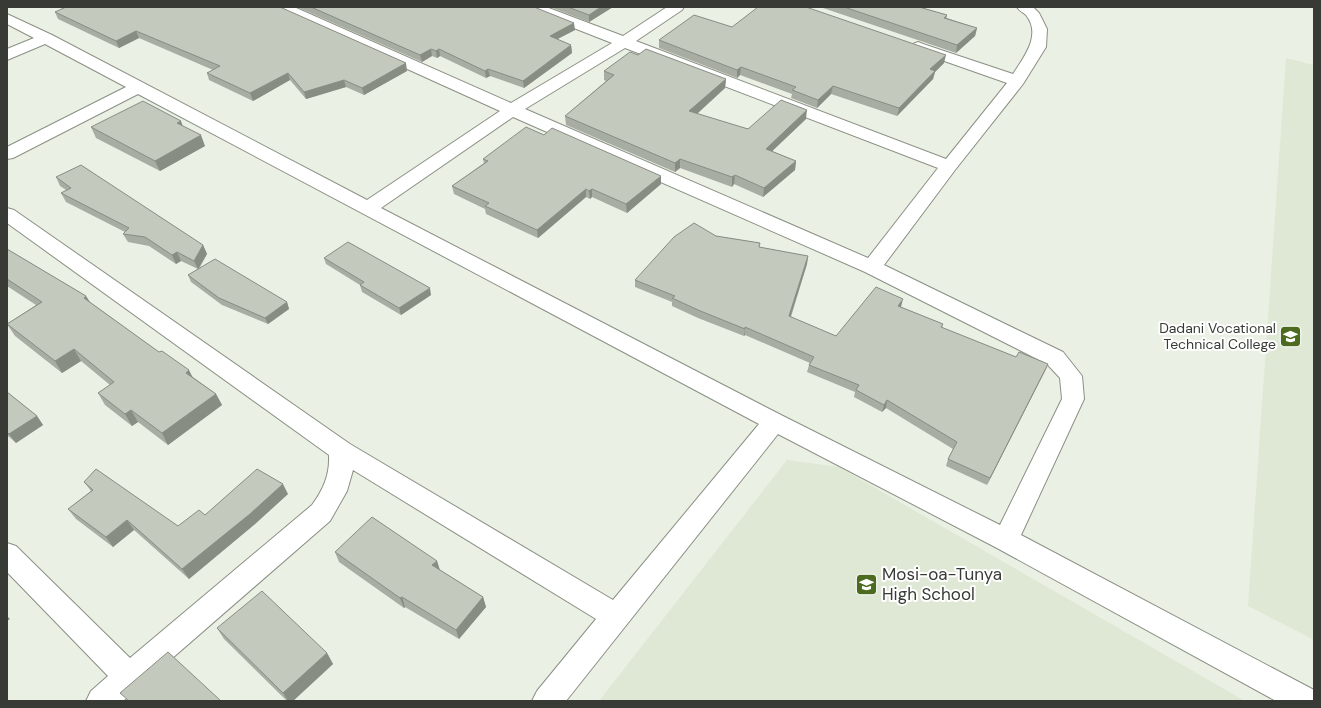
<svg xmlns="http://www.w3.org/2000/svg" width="1321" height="708" font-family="'DM Sans',sans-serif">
  <rect width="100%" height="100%" fill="#eaf1e4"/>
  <!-- built -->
  <path fill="#dfe8d4" d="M 1286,58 L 1314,65 L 1314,640 L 1248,606 Z
    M 787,460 L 839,467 L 1245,701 L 599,701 Z"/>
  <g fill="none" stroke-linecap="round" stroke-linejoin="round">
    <defs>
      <path id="minor" d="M 275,7 L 294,7 L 511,103 L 612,43 L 528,10 L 526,7 L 546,7 L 623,36 L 667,7 L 684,7 L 682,10 L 636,41 L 946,159 L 1007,83 L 913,50 L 910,47 L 913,44 L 918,42 L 923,44 L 1013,74 C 1024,57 1042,35 1026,15 C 1023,12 1019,11 1017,7 L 1033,7 L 1039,13 L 1047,29 L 1046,47 L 1023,84 L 955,170 L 884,265 L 1063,352 L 1082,376 L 1084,399 L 1021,535 L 1314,690 L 1314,701 L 1276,701 L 997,548 L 778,434 L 566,701 L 532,701 L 537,691 L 596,619 L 353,470 L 347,491 L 330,521 L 123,701 L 86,701 L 91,691 L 108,676 L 7,572 L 7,543 L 16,546 L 130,658 L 312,505 C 323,490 330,475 329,455 L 7,223 L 7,208 L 14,210 L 350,444 L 613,600 L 759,424 L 138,94 L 13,158 L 7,159 L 7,147 L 126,87 L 45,44 L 7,60 L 7,49 L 34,38 L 7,24 L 7,14 L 52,35 L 367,200 L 500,111 L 277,10 ZM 625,48 L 938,168 L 868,258 L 525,109 ZM 513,117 L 865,272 L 1047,364 L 1060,378 L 1062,399 L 1000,525 L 783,416 L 381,208 Z"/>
    </defs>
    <!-- minor casing -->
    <use href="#minor" stroke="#8a9084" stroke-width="2"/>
    <!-- minor -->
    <use href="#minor" fill="#fff" fill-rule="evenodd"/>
  </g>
  <!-- wall -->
  <path fill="#a8ada3" d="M 61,7 L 280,7 L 407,71 L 364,95 L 346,87 L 306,99 L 290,80 L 253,101 L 209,80 L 207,73 L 213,70 L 139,38 L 119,48 L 58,19 L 55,12 L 64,8 Z
    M 297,7 L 534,7 L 575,30 L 557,39 L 571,45 L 572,53 L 524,88 L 490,76 L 486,78 L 440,56 L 437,58 L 432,56 L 422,62 Z
    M 550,7 L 613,7 L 589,22 Z
    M 820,7 L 919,7 L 947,15 L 947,18 L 977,28 L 975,36 L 956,53 Z
    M 732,27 L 944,63 L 935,72 L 933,79 L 897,116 L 831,94 L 817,108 L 791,98 L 792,94 L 740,75 L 737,78 L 659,48 L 659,40 Z
    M 638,55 L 726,79 L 725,88 L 697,114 L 748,129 L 806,119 L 772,151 L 796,161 L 795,170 L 763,197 L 734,184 L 732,187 L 680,168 L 675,172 L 566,125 L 565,116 L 606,81 L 604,80 L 604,71 Z
    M 183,126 L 205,146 L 160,171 L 96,138 L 91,127 Z
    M 483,159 L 661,184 L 627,213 L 592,197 L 590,199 L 586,197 L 538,238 L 486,214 L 485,209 L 454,194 L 452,186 L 484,163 Z
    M 56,177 L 203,245 L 207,254 L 199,269 L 287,302 L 289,309 L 268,324 L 222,305 L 191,282 L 188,275 L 198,269 L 181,261 L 176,264 L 149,246 L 128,242 L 123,234 L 125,232 L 66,202 L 61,193 L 66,190 L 60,186 Z
    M 716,236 L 760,243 L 759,247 L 808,256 L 807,264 L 791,317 L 836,336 L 901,307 L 943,324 L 942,328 L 1016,357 L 1048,364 L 1045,371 L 987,485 L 946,466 L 948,459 L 953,449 L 886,408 L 882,412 L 854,397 L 855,392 L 807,372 L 809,365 L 810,363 L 745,335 L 744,336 L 698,318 L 672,306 L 672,302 L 635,287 L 635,280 Z
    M 7,249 L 86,296 L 90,302 L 193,377 L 216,394 L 222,405 L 168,445 L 138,422 L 132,426 L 105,405 L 98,393 L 110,385 L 81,361 L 62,373 L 15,336 L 7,324 L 36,305 L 7,286 Z
    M 324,258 L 431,295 L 401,315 L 362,292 L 360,285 L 326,264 Z
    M 7,392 L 37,416 L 43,425 L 16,443 L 7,435 Z
    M 84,482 L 178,526 L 205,515 L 288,494 L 255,524 L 189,579 L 134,530 L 113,547 L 76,519 L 68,509 L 91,491 Z
    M 335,552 L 437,561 L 440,570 L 483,597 L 486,607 L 459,639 L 405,607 L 404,608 L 339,562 Z
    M 217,628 L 327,653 L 333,664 L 293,701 L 287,701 L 224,639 Z"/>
  <!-- shaded-wall -->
  <path fill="#888d84" d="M 601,7 L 613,7 L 589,22 L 589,15 Z
    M 574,23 L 575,30 L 550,43 L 550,36 Z
    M 977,28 L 975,36 L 956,53 L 957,45 Z
    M 136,31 L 139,38 L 119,48 L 116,41 Z
    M 571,45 L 572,53 L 524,88 L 523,81 Z
    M 431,49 L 432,56 L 422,62 L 420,55 Z
    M 439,49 L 440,56 L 437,58 L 436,51 Z
    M 946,55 L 944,63 L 935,72 L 933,79 L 897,116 L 899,108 L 930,69 Z
    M 406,63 L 407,71 L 364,95 L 362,88 Z
    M 741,67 L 740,75 L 737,78 L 737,70 Z
    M 488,69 L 490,76 L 486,78 L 485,71 Z
    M 288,73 L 290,80 L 253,101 L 250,93 Z
    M 726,79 L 725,88 L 689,121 L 689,111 Z
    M 344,80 L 346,87 L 306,99 L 304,92 Z
    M 833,86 L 831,94 L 817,108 L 818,100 Z
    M 807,110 L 806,119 L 765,158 L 766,149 Z
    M 181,121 L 185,132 L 177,123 Z
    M 201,135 L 205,146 L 160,171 L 155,161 Z
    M 680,159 L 680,168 L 675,172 L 675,163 Z
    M 796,161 L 795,170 L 763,197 L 764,188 Z
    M 735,175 L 734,184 L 732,187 L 732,177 Z
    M 661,176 L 661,184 L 627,213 L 626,204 Z
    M 586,189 L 586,197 L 538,238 L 537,230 Z
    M 592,189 L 592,197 L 590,199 L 589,191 Z
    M 203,245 L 207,254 L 198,269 L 194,261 Z
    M 177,252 L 181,261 L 176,264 L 172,255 Z
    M 808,256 L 807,264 L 788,324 L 789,316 Z
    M 430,288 L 431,295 L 401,315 L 399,308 Z
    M 86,296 L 93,308 L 84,298 Z
    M 903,299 L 901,307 L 896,313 L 898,306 Z
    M 287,302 L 289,309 L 268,324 L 265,318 Z
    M 745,327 L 745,335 L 744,336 L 745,329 Z
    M 74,349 L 81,361 L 62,373 L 55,361 Z
    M 1048,364 L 1045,371 L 987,485 L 990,478 Z
    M 189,370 L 195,382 L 186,373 Z
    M 216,394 L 222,405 L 168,445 L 162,433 Z
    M 887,400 L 886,408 L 882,412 L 884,405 Z
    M 131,410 L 138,422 L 132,426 L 125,414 Z
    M 37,416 L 43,425 L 16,443 L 9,434 Z
    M 283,484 L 288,494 L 255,524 L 189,579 L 182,569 Z
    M 127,520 L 134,530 L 113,547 L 106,537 Z
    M 437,561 L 440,571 L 432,565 Z
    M 402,597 L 405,607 L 404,608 L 400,598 Z
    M 483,597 L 486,607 L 459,639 L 456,630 Z
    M 7,616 L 10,619 L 7,621 Z
    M 327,653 L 333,664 L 293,701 L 288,701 L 283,693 Z"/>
  <!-- building -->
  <path fill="#c3c9bd" stroke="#888d84" d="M 66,7 L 280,7 L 406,63 L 362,88 L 344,80 L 304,92 L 288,73 L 250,93 L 207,73 L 220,66 L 136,31 L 116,41 L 55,12 Z
    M 311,7 L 534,7 L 574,23 L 550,36 L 571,45 L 523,81 L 488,69 L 485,71 L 439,49 L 436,51 L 431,49 L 420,55 Z
    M 568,7 L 601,7 L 589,15 Z
    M 758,7 L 806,7 L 946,55 L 930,69 L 935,71 L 899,108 L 833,86 L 818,100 L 792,90 L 796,87 L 741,67 L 737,70 L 659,40 L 694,15 L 732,27 Z
    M 844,7 L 919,7 L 947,15 L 944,18 L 977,28 L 957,45 Z
    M 646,49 L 726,79 L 689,111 L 748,129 L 781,100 L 807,110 L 766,149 L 796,161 L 764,188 L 735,175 L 732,177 L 680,159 L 675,163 L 565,116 L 614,75 L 604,71 L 630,52 L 638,55 Z
    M 143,101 L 181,121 L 177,123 L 201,135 L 155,161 L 91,127 Z
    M 526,127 L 544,135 L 552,128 L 661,176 L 626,204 L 592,189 L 589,191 L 586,189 L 537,230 L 485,206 L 489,203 L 452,186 L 488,161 L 483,159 Z
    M 81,165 L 203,245 L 194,261 L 177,252 L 172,255 L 145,237 L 123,234 L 129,228 L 61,193 L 71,188 L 56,177 Z
    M 694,223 L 716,236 L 760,243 L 759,247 L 808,256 L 789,316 L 836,336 L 876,287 L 903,299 L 898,306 L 943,324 L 941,327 L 1016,357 L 1019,352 L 1048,364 L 990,478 L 948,459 L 957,442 L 887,400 L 884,405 L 856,390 L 859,385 L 809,365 L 814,357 L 745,327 L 745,329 L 698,310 L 672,298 L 675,296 L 635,280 L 674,237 Z
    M 348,242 L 430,288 L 399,308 L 360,285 L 364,282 L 324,258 Z
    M 7,249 L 86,296 L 84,298 L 159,352 L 162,351 L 189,370 L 186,373 L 216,394 L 162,433 L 131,410 L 125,414 L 98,393 L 114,382 L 74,349 L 55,361 L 7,324 L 42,302 L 7,279 Z
    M 215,259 L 287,302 L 265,318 L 219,298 L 188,275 Z
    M 7,392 L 37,416 L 9,434 L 7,432 Z
    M 96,469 L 178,526 L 199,510 L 205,515 L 257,469 L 283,484 L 250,514 L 182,569 L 127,520 L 106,537 L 68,509 L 93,490 L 84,482 Z
    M 372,517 L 437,561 L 432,565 L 483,597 L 456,630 L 402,597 L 400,598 L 335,552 Z
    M 262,591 L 327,653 L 283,693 L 217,628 Z
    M 168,652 L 221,701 L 129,701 L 120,693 Z"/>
  <!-- icons -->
  <defs>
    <symbol id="school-square" viewBox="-11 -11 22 22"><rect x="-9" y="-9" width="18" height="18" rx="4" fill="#4d6b1f" stroke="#fff"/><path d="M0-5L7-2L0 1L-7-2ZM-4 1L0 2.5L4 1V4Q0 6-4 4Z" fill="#fff"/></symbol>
  </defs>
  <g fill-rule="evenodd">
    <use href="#school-square" x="1278" y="324" width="25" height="25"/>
    <use href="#school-square" x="854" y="572" width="25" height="25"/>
  </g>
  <g text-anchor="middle" stroke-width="4" stroke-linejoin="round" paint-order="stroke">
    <!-- poi labels -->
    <g font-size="14" fill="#373a35" stroke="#fff" text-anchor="end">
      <text x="1276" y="333">Dadani Vocational<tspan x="1276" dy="16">Technical College</tspan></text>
    </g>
    <!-- near-poi labels -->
    <g font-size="17" fill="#373a35" stroke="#fff" text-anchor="start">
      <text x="882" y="580">Mosi-oa-Tunya<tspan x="882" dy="20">High School</tspan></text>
    </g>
  </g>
  <!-- border -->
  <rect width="1321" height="708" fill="none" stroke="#373a35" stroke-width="16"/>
</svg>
